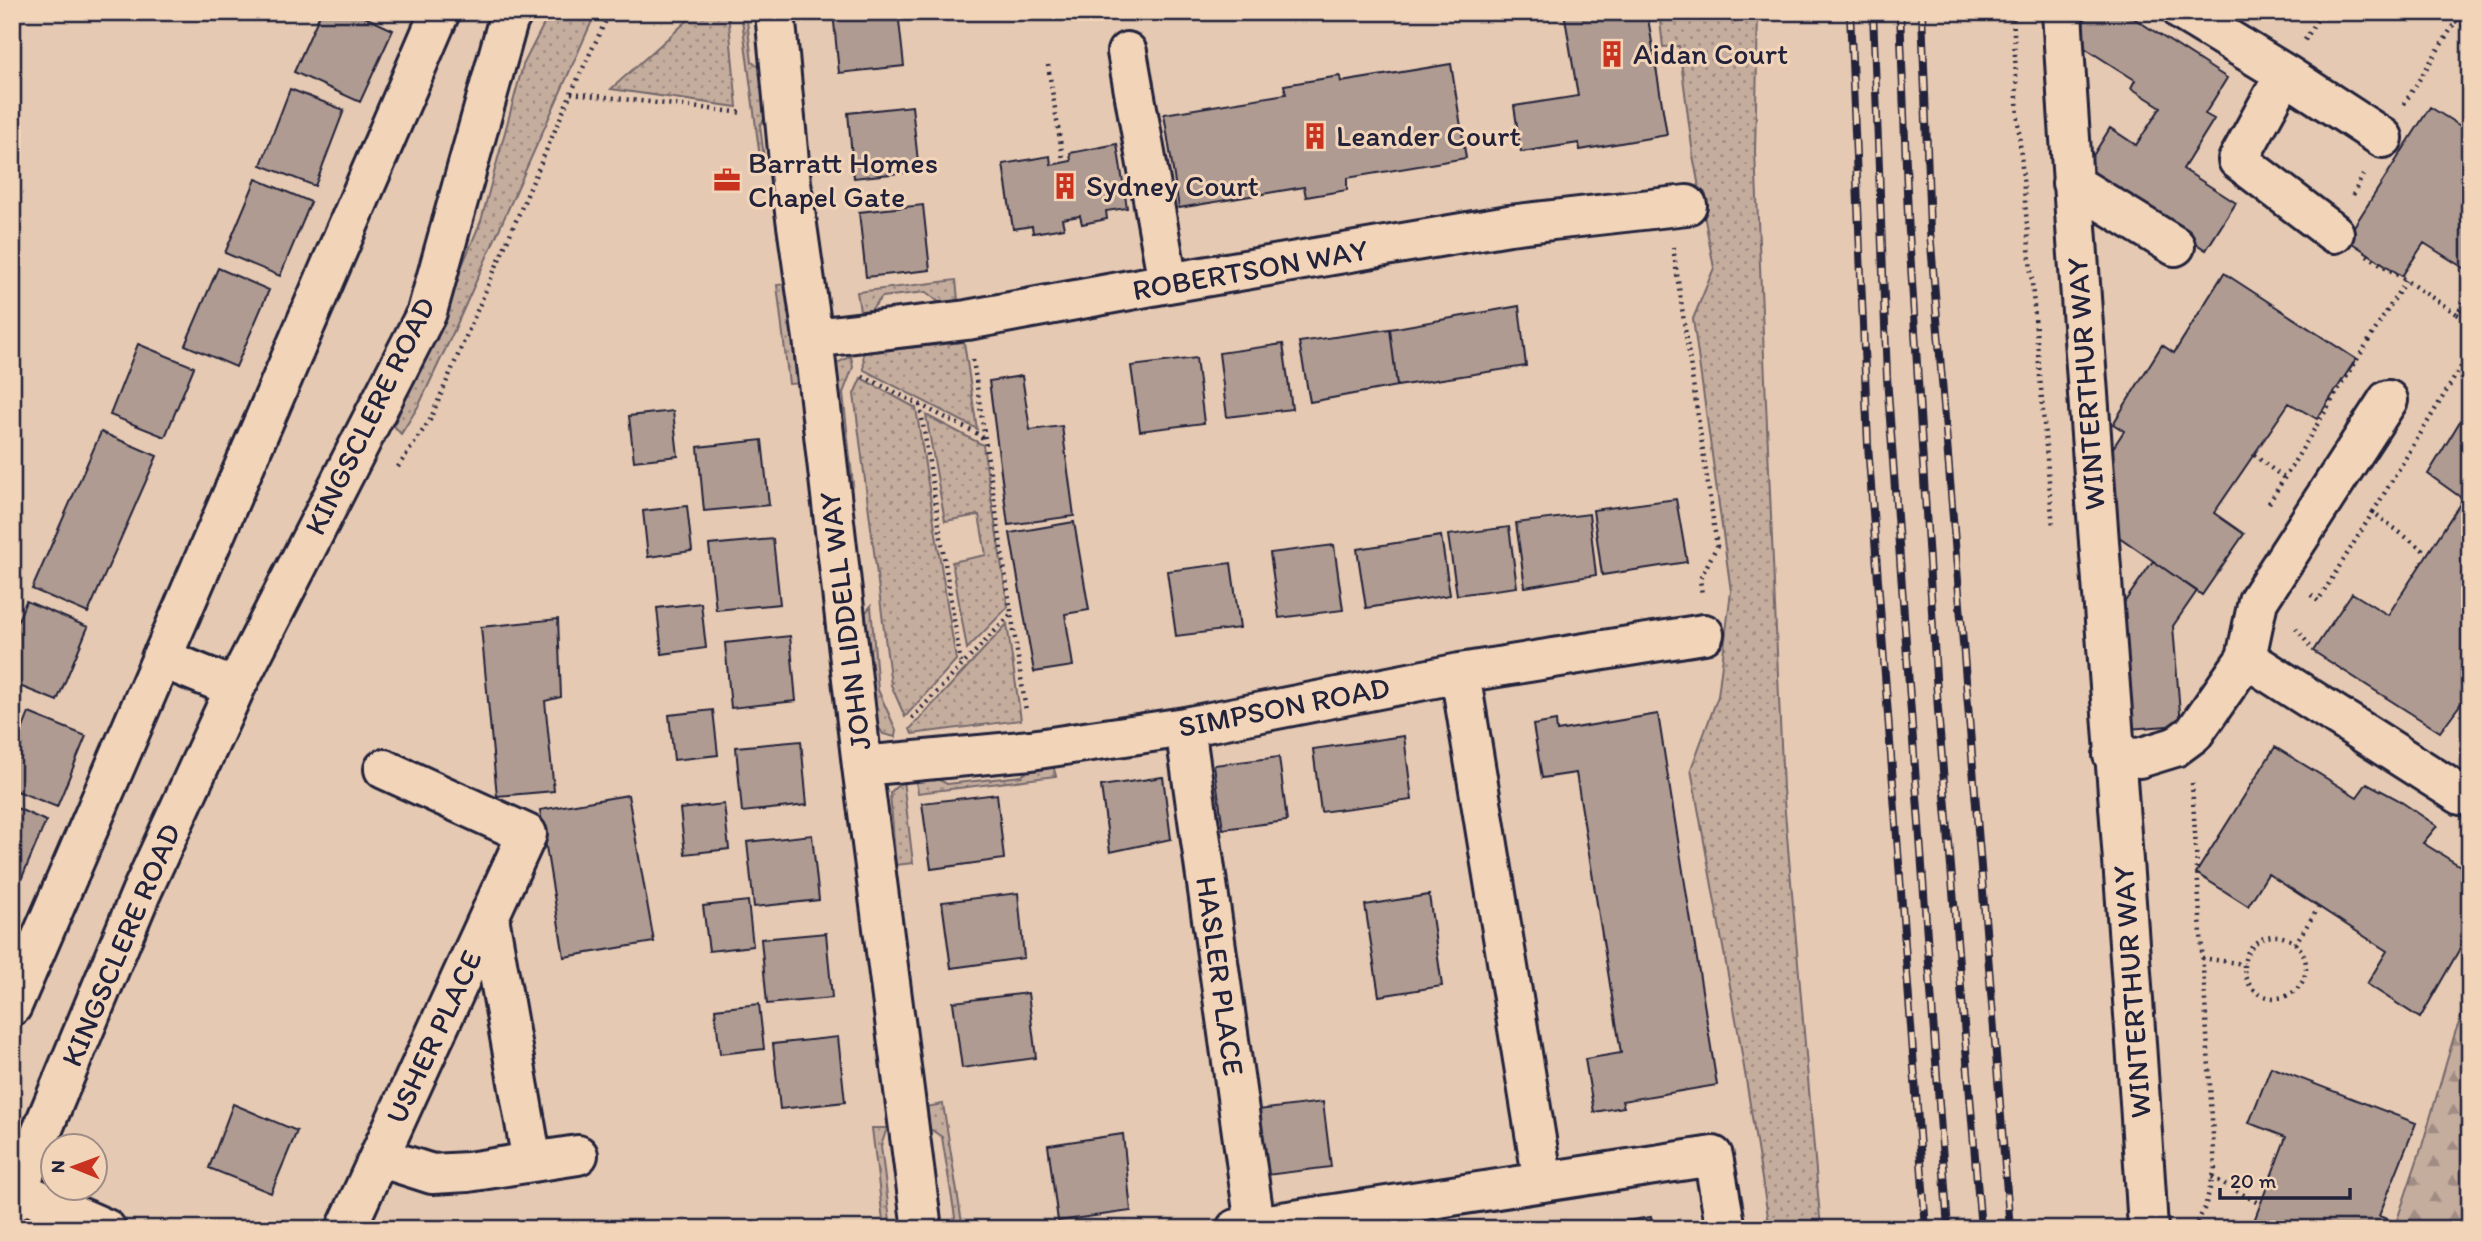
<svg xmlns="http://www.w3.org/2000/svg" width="2482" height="1241" font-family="Itim,sans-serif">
  <defs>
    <pattern id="grass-dots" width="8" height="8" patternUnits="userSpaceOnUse" patternTransform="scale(1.75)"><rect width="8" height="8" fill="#c5ad9e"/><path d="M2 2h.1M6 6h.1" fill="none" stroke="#a08c82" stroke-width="1.8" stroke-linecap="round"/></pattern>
    <pattern id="forest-firs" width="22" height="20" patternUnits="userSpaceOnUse" patternTransform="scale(1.75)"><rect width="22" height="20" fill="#c5ad9e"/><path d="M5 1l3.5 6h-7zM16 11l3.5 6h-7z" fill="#a08c82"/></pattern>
  </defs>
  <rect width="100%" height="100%" fill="#e5c9b2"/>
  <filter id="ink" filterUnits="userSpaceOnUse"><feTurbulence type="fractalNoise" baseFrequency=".0143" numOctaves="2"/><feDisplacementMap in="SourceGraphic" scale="14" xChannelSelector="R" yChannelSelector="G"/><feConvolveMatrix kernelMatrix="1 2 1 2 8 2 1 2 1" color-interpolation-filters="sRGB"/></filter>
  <g filter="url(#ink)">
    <!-- grass -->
    <path fill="url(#grass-dots)" stroke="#74686c" stroke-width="2" d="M 550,12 L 596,12 L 453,333 L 419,405 L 401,434 L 394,426 L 481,221 L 523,65 Z
      M 697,12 L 728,12 L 737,107 L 611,89 Z
      M 741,12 L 746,12 L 752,62 L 767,72 L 772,109 L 760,125 L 764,157 L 760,158 Z
      M 1659,12 L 1758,12 L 1755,152 L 1783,789 L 1821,1229 L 1770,1229 L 1739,1036 L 1691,769 L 1718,696 L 1731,591 L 1693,319 L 1714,268 L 1693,155 L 1679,46 L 1663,47 Z
      M 956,280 L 958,300 L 940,303 L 926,292 L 882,297 L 871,310 L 860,311 L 857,292 Z
      M 793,283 L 805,383 L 789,384 L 777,285 Z
      M 964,342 L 977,429 L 864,370 L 863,353 Z
      M 851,356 L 853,367 L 843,393 L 853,485 L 843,478 L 835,364 Z
      M 861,378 L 916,408 L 956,660 L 905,717 L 891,685 L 854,394 Z
      M 926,415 L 983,445 L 1008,607 L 967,649 L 952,562 L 986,555 L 979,515 L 945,521 Z
      M 871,606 L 878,690 L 896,730 L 895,737 L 883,734 L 873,718 L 858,621 Z
      M 1007,624 L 1021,720 L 912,734 L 910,729 Z
      M 1051,759 L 1056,776 L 918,793 L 915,776 L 928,774 L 947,784 L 1022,776 L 1034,763 Z
      M 903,780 L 913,863 L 896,865 L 890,793 Z
      M 943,1104 L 963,1229 L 949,1229 L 955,1217 L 942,1137 L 930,1129 L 926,1107 Z
      M 872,1128 L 887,1128 L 881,1146 L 891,1229 L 884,1229 Z"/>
    <!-- forest -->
    <path fill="url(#forest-firs)" stroke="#74686c" stroke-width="2" d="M 2470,995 L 2470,1205 L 2461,1229 L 2394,1229 L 2422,1146 L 2455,1033 Z"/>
    <!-- building -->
    <path fill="#af9b91" stroke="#22223b" stroke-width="2" d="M 321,12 L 354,12 L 393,30 L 360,102 L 294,72 Z
      M 833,12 L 898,12 L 904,66 L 839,73 Z
      M 1564,12 L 1647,12 L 1667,135 L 1580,150 L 1579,143 L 1521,152 L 1514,106 L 1578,96 Z
      M 2090,12 L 2124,12 L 2227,78 L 2205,114 L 2214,119 L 2183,169 L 2236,203 L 2206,250 L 2083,172 L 2110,128 L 2136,145 L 2161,107 L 2131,88 L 2135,80 L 2072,40 Z
      M 1451,64 L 1466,158 L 1347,178 L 1347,190 L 1306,197 L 1304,187 L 1179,208 L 1164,114 L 1286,94 L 1284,85 L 1340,76 L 1341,82 Z
      M 290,89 L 344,110 L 315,186 L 261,165 Z
      M 912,106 L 919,171 L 854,178 L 848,113 Z
      M 2430,107 L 2470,132 L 2470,272 L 2424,243 L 2402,276 L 2346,239 Z
      M 1117,144 L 1127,208 L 1106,211 L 1107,219 L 1082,224 L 1080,216 L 1062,219 L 1064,228 L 1033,233 L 1032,226 L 1013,229 L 1003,164 L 1050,156 L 1051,165 L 1071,161 L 1070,153 Z
      M 256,179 L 311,202 L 280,276 L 225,253 Z
      M 923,205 L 930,270 L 866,277 L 859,212 Z
      M 218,268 L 269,290 L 236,367 L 185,345 Z
      M 2224,273 L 2356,359 L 2317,419 L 2289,403 L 2214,513 L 2244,534 L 2202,595 L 2075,506 L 2124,431 L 2113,424 L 2162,345 L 2174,353 Z
      M 1519,306 L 1526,366 L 1397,386 L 1390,329 Z
      M 1390,329 L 1397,386 L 1310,402 L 1299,342 Z
      M 138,344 L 194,367 L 165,437 L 110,415 Z
      M 1283,344 L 1292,409 L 1227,417 L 1219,353 Z
      M 1196,358 L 1204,423 L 1140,431 L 1131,366 Z
      M 1022,376 L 1030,430 L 1062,426 L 1074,516 L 1008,525 L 989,381 Z
      M 673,411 L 678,456 L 634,461 L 629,416 Z
      M 2462,418 L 2470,424 L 2470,691 L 2440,732 L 2313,651 L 2352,593 L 2388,615 L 2463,499 L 2428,474 Z
      M 101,432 L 157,456 L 88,613 L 32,589 Z
      M 762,440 L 769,505 L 704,511 L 698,447 Z
      M 1676,499 L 1687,562 L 1602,575 L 1593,510 Z
      M 687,506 L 692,551 L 648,557 L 643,511 Z
      M 1589,514 L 1596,575 L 1525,587 L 1516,523 Z
      M 1074,522 L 1089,610 L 1065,614 L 1073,666 L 1034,672 L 1010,533 Z
      M 1509,527 L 1517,587 L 1457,595 L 1448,535 Z
      M 1441,536 L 1450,595 L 1366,608 L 1357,549 Z
      M 773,539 L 780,604 L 716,610 L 709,545 Z
      M 1334,545 L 1343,610 L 1279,618 L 1270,553 Z
      M 2153,561 L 2197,591 L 2173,626 L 2181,725 L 2128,729 L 2119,610 Z
      M 1231,563 L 1240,628 L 1176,636 L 1167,571 Z
      M 26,601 L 88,627 L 57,701 L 12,683 L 12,635 Z
      M 701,603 L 706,648 L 662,654 L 657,608 Z
      M 558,619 L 561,697 L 545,701 L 554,791 L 497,796 L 481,627 Z
      M 790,636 L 796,701 L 731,708 L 725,643 Z
      M 713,710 L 718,755 L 674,760 L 669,715 Z
      M 29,713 L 86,736 L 57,807 L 12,789 L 12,756 Z
      M 1658,714 L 1717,1085 L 1622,1101 L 1624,1107 L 1594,1112 L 1585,1059 L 1621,1053 L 1576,773 L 1542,778 L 1533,725 L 1556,721 L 1557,731 Z
      M 1404,736 L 1412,800 L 1321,812 L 1313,749 Z
      M 801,741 L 807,805 L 742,812 L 736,747 Z
      M 2275,747 L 2357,797 L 2367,783 L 2397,799 L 2437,826 L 2423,843 L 2470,872 L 2470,931 L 2420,1018 L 2367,984 L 2387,951 L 2268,874 L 2248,906 L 2196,873 Z
      M 1279,757 L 1287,821 L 1223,829 L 1214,765 Z
      M 1163,777 L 1171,839 L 1110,852 L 1101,786 Z
      M 997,794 L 1004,859 L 931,869 L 922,803 Z
      M 628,795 L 654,942 L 564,957 L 540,810 Z
      M 724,804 L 729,849 L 685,854 L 680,809 Z
      M 12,806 L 46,821 L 15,894 L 12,893 Z
      M 812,835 L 819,900 L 754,907 L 747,842 Z
      M 1018,893 L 1024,958 L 951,968 L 942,902 Z
      M 1429,895 L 1442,986 L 1379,996 L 1365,905 Z
      M 748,901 L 753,946 L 709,951 L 703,906 Z
      M 826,933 L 832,998 L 767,1004 L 761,939 Z
      M 1028,993 L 1036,1058 L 962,1068 L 953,1002 Z
      M 759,1004 L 764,1049 L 720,1054 L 715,1009 Z
      M 838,1037 L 845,1102 L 780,1109 L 773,1044 Z
      M 2271,1067 L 2416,1123 L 2379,1216 L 2392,1221 L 2388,1229 L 2251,1229 L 2286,1137 L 2249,1123 Z
      M 1323,1102 L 1331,1167 L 1267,1175 L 1258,1110 Z
      M 233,1104 L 297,1131 L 271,1193 L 209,1168 Z
      M 1123,1134 L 1131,1211 L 1058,1221 L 1048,1145 Z
      M 1651,1217 L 1653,1229 L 1588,1229 L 1588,1227 Z"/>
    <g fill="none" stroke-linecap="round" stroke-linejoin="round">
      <defs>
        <path id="minor" d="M 775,12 L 791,183 L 813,338 L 862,766 L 922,1229
          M 2062,12 C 2086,418 2124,823 2148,1229
          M 2183,12 L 2285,74 L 2383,138
          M 1127,52 L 1168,283
          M 2285,74 L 2238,160 L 2334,233
          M 2072,183 L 2175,246
          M 813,338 L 967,320 L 1168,283 L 1509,225 L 1687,205
          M 161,658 L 235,688
          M 2246,658 L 2461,795
          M 1460,673 L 1543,1182
          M 1185,727 L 1255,1225
          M 2113,755 L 2139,758 L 2175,747 L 2194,733 L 2246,658 L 2258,601 L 2388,400
          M 862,766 L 1031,750 L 1185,727 L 1460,673 L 1704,634
          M 489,917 L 532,1162
          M 12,1006 L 440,12
          M 379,1157 L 432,1174 L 468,1172 L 578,1155
          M 17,1190 L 106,1229
          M 12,1203 L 141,893 L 235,688 L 427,312 L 508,21 L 513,12
          M 346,1229 L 527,834 L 384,769
          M 1236,1229 L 1713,1156 L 1726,1229"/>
      </defs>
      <!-- minor casing -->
      <use href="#minor" stroke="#22223b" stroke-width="44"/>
      <!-- path -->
      <path stroke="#22223b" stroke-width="4.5" stroke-dasharray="2 5" stroke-linecap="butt" d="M 2013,12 L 2018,120 L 2053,528
        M 2305,40 L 2322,12
        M 1048,65 L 1063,159
        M 571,93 L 744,113
        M 2404,104 L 2456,21 L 2470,30
        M 2353,195 L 2363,175
        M 1673,247 L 1717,546 L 1700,579 L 1702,595
        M 2367,255 L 2457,314 L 2470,292
        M 2457,314 L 2470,321
        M 973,360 L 1026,711
        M 863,376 L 978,434 L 985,440
        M 920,405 L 961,664
        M 2254,455 L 2284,478
        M 398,467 L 430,420 L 571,93 L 610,12
        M 2269,503 L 2406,280
        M 2373,512 L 2470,352
        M 2311,595 L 2318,601 L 2373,512 L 2428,554
        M 2296,628 L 2312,649
        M 912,718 L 1012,613
        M 2192,783 L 2215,1169 L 2205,1207 L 2194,1229
        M2244 967a31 31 0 1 1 62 0a31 31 0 1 1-62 0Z
        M 2295,944 L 2319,907
        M 2202,958 L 2244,964
        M 2212,1177 L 2260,1204"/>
      <!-- minor -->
      <use href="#minor" stroke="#f2d4b9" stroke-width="38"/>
      <defs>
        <path id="rail" d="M 1850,12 L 1868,445 L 1926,1229
          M 1873,12 L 1887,377 L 1948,1229
          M 1900,12 L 1908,216 L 1938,710 L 1981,1229
          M 1922,12 L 1930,231 L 2010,1229"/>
      </defs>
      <!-- rail casing -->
      <use href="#rail" stroke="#22223b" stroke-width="8"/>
      <!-- rail -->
      <use href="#rail" stroke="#f2d4b9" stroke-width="5" stroke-dasharray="16" stroke-linecap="butt"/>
    </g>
  </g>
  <!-- icons -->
  <defs>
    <symbol id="building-bare" viewBox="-9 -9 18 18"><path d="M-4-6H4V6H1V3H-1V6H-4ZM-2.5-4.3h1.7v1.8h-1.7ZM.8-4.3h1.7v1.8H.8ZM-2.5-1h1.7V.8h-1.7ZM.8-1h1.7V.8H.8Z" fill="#c8321e" stroke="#f2d4b9" stroke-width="2.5" paint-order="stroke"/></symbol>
    <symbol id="office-bare" viewBox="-9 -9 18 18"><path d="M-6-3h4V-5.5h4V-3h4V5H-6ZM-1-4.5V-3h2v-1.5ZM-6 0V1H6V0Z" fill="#c8321e" stroke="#f2d4b9" stroke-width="2.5" paint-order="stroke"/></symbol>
  </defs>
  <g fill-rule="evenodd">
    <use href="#building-bare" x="1593" y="35" width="38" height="38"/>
    <use href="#building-bare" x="1296" y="117" width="38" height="38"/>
    <use href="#office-bare" x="708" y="161" width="38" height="38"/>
    <use href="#building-bare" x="1046" y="167" width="38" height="38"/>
  </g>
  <g text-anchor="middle" stroke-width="6" stroke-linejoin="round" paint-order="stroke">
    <!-- poi labels -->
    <g font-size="30" fill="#22223b" stroke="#f2d4b9" text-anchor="start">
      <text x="1633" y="64">Aidan Court</text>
      <text x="1336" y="146">Leander Court</text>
      <text x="748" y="173">Barratt Homes<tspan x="748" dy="34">Chapel Gate</tspan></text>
      <text x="1086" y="196">Sydney Court</text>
    </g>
    <!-- street labels -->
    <g font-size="30" fill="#22223b" stroke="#f2d4b9">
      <text transform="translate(1250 270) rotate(-10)" y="10">ROBERTSON WAY</text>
      <text transform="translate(2086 384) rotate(-94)" y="10">WINTERTHUR WAY</text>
      <text transform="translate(370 416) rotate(-64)" y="10">KINGSCLERE ROAD</text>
      <text transform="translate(845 621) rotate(-97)" y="10">JOHN LIDDELL WAY</text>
      <text transform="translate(1284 707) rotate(-11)" y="10">SIMPSON ROAD</text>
      <text transform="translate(121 945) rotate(-67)" y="10">KINGSCLERE ROAD</text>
      <text transform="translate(1220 976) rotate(82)" y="10">HASLER PLACE</text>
      <text transform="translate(2132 992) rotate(-94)" y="10">WINTERTHUR WAY</text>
      <text transform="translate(434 1037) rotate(-65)" y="10">USHER PLACE</text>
    </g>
  </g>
  <!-- margin -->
  <rect width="2482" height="1241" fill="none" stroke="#f2d4b9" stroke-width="42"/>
  <rect x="21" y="21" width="2440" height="1199" fill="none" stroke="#22223b" stroke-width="2.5" filter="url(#ink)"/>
  <!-- north arrow -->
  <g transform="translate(74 1167) rotate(271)"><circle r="33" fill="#f2d4b9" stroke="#9f8d87" stroke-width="2"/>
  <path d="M0-5L12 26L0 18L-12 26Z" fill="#c8321e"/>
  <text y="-10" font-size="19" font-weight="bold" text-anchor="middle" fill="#22223b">N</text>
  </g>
  <!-- scale -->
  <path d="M2220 1188v10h130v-10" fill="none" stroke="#22223b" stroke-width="3.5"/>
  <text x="2230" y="1188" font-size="21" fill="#22223b" stroke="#f2d4b9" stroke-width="5" paint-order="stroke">20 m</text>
</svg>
